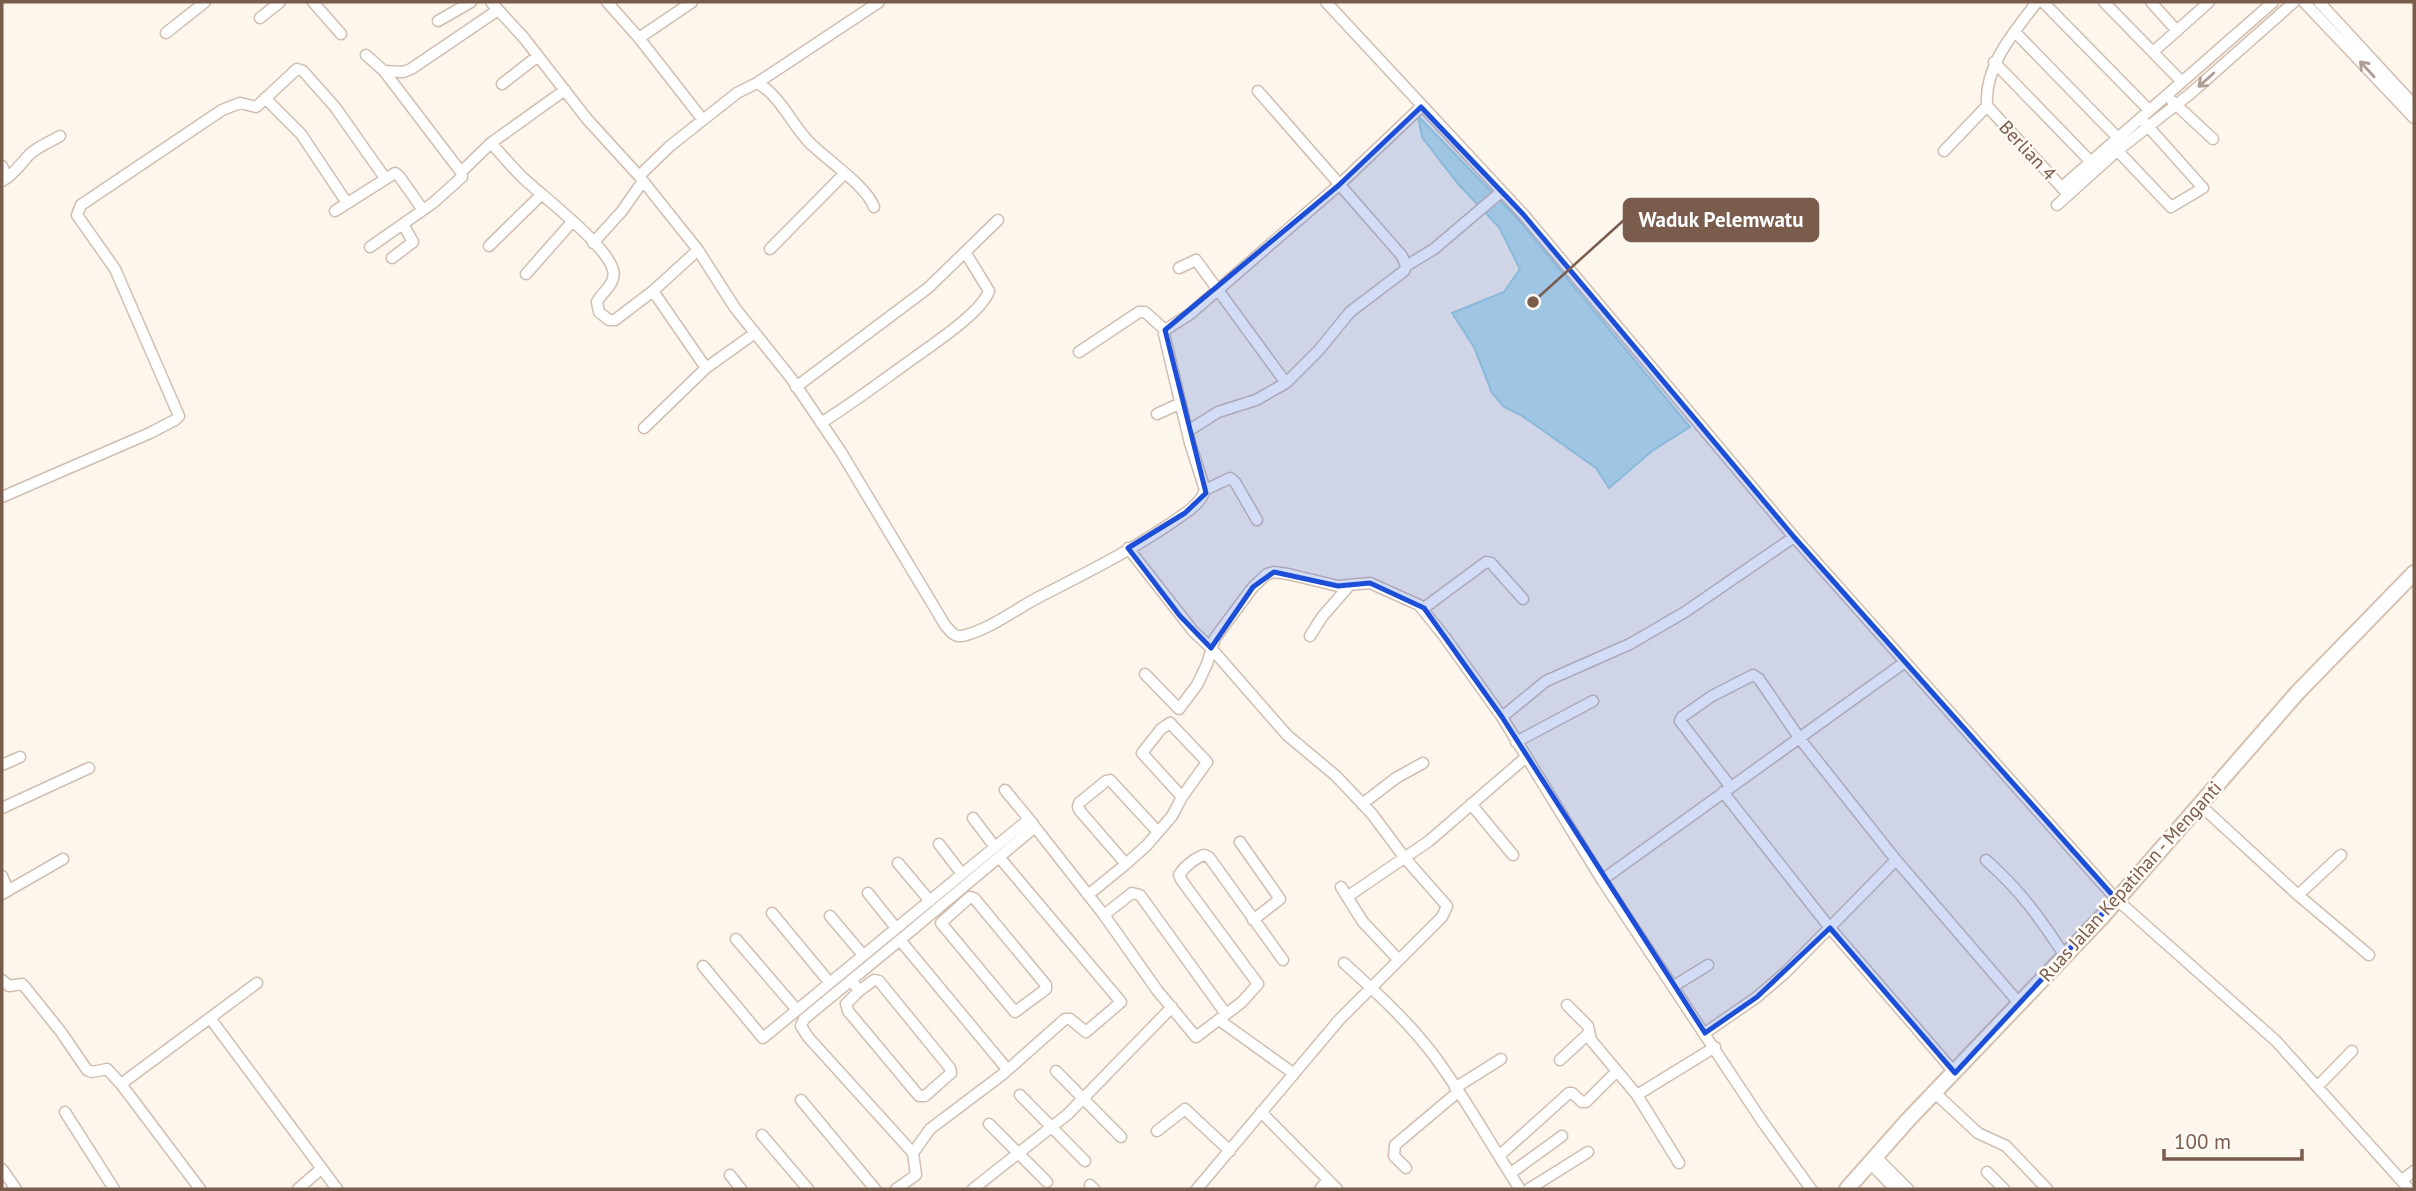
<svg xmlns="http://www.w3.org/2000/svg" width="2416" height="1191" font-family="'PT Sans',sans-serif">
  <rect width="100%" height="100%" fill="#fdf6ec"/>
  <!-- water -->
  <path fill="#bfe3e8" stroke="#a5d3da" stroke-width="2" d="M 1418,116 L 1517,218 L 1690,427 L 1652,451 L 1609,488 L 1596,468 L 1521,415 L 1504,407 L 1492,393 L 1474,347 L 1452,313 L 1504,292 L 1520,269 L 1499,227 L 1459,185 L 1422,137 Z"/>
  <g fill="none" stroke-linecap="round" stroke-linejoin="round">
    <defs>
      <path id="street" d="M 313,2 L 341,34
        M 491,2 L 524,38 L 587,119 L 639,176 L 698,250 L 735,308 L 791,378 L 841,452 L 945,625 C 950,631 954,637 962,636 C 987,631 1016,609 1039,597 C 1088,572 1140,546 1184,514 C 1193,508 1202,500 1205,490 L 1190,443 L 1164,334 L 1165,330 L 1190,314 L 1339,185 L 1421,107
        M 607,2 L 639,38 L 703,120
        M 1326,2 L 1523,214 L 1794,537 L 2116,899 L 2276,1041 L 2409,1189
        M 2043,2 L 2149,110
        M 2104,2 L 2182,82
        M 2151,2 L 2177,31
        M 2304,2 L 2414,118
        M 2319,2 L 2414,105
        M 260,18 L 280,2
        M 438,21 L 471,2
        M 2015,32 L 2117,137
        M 166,33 L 205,2
        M 639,38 L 692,2
        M 2153,52 L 2209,2
        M 366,55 L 384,71 L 461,172
        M 1994,62 L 2090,161
        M 384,71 L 403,72 L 411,69 L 498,10
        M 757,83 L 879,2
        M 502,84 L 538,56
        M 265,98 L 301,134 L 347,203
        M 2172,101 L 2213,139
        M 1987,106 L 2065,191
        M 491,143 C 501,154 510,165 521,176 C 541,195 607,245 613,270 C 617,283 602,292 597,302 L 599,312 L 609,320 L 615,320 L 653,291 L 698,250
        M 2115,148 L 2171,207 L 2203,188 L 2145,123
        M 1944,151 L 1987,106 C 1984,66 2014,32 2037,2
        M 2,166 L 7,178
        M 639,176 L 670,146 L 737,93 L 757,83 C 779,94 791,123 808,141 C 825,159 866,185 874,207
        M 2,181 C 15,174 20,164 30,154 C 39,146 50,142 60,136
        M 2062,187 L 2273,2
        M 2057,205 L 2117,151 L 2190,94 L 2294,2
        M 335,211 L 395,173 L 399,176 L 423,210
        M 593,243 L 622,211 L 643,181
        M 489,246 L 541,195
        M 370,247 L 433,203 L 462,177 L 461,172 L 491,143 L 565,90
        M 770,249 L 844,174
        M 392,258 L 413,242 L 403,224
        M 1406,266 L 1434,249 L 1501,192
        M 1179,268 L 1196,260 L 1286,383
        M 526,274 L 572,222
        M 653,291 L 706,368
        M 1079,352 L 1139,312 L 1145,312 L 1165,330
        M 796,387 L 928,288 L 998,220
        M 1157,414 L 1181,403
        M 821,423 C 853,403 883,380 914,358 C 933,344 981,313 989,291 L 965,252
        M 644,428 L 706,368 L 755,333
        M 1188,431 L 1218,412 L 1256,400 L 1286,383 L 1319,350 L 1350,312 L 1404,271 L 1406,266 L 1402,256 L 1258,91
        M 1205,490 L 1230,478 L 1235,482 L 1257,520
        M 2,497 L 150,433 L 175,420 L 179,416 L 115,269 L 77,215 L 81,205 L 222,110 L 240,103 L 256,107 L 297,69 L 303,71 L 335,107 L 385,178
        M 1128,548 L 1193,631 L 1211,648 L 1287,735 L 1336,776 L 1372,814 L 1404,857 L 1447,906 L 1442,917 L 1339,1020 L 1197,1189
        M 1424,608 L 1486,562 L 1491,563 L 1523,599
        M 1310,636 L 1322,617 L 1348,587
        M 1145,674 L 1179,709 L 1197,685 L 1207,664 L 1215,638 L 1253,587 L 1267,574 L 1274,572 L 1288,574 L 1338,586 L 1370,583 L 1419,605 L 1444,636 L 1502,717 L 1602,880 L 1762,1121 L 1811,1189
        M 1502,717 L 1546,681 L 1630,644 L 1685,612 L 1794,537
        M 1516,742 L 1593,701
        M 2,765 L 20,757
        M 1730,786 L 1680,721 L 1682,717 L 1712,696 L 1753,675 L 1759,679 L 1800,739 L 1896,860 L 2019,1003
        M 1005,790 L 1033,824
        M 1723,792 L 1830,928 L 1955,1073
        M 1362,804 L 1396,778 L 1423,763
        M 1471,804 L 1513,855
        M 2199,804 L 2298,895 L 2369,955
        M 2,808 L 89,768
        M 973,818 L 995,847
        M 1240,842 L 1280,899 L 1253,920
        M 939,844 L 962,874
        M 1986,860 C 2021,891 2039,917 2065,956
        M 898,863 L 930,901
        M 1126,864 L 1147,845 L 1172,816 L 1182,797 L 1207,762 L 1170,723 L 1161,729 L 1142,753 L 1182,797
        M 2,876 L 8,890
        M 1602,880 L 1905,662
        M 1341,887 L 1363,922 L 1398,959
        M 868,893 L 896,928
        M 2,894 L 63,859
        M 1088,895 L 1126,864 L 1080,811 L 1078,807 L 1079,803 L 1106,781 L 1110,780 L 1158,832
        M 2298,895 L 2341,855
        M 970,897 L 974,898 L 1046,985 L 1046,989 L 1015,1012 L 941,923 Z
        M 1347,897 L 1429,841 L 1525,758
        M 772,913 L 830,983
        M 1104,915 L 1132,893 L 1140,895 L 1226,1014
        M 830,916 L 863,955
        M 736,939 L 797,1010
        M 900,940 L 804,1019 L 801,1026 L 808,1037 L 913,1153
        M 1344,963 C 1376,992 1409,1022 1435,1057 C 1466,1099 1491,1145 1520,1189
        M 703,966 L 763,1038 L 1029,819
        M 2,980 L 9,986 L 22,984 L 25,987 L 61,1032 L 87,1070 L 92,1072 L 107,1069 L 121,1084
        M 851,980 L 859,991 L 874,980 L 879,981 L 950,1068 L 951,1073 L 925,1096 L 919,1096 L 848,1011 L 846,1004 L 859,991
        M 1674,986 L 1708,965
        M 1567,1005 L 1588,1026 L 1591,1040 L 1637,1095 L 1679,1163
        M 210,1018 L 337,1189
        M 1219,1020 L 1293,1073
        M 1705,1033 L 1757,997 L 1785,973 L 1896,860
        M 1560,1060 L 1589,1033
        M 1007,1069 L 900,940 L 1035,827 L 1104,915 L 1157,990 L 1196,1037 L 1242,1002 L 1258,984 L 1182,881 L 1179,875 C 1184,867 1195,858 1204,855 L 1209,857 L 1283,960
        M 1056,1071 L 1121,1137
        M 2318,1086 L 2352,1051
        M 1455,1088 L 1501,1059
        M 1935,1093 L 1978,1133 L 2006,1146 L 2047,1189
        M 1020,1095 L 1085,1161
        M 1637,1095 L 1715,1047
        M 801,1100 L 875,1189
        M 65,1112 L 114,1189
        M 1261,1112 L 1337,1189
        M 989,1124 L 1047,1182
        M 1157,1131 L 1185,1109 L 1230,1151
        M 762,1135 L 808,1189
        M 1500,1155 L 1569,1093 L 1572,1093 L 1582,1102 L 1586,1102 L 1616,1072
        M 1876,1157 L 1908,1189
        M 1870,1163 L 1895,1189
        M 1406,1168 L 1394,1156 L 1395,1145 L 1458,1092
        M 2,1169 L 16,1189
        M 1987,1172 L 2004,1189
        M 1511,1173 L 1562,1136
        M 730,1175 L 741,1189
        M 2402,1180 L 2414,1171
        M 1090,1185 L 1094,1189
        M 200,1189 L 121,1084 L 257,983
        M 298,1189 L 321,1169
        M 896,1189 L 916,1175 L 913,1153 L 930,1129 L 1003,1074 L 1065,1019 L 1070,1019 L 1086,1032 L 1121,1002 L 999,857
        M 973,1189 L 1068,1114 L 1172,1007
        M 1320,1189 L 1328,1180
        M 1529,1189 L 1588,1152"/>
      <path id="secondary" d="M 1847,1189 L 1908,1120 L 2102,917 L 2298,692 L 2414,573"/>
    </defs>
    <!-- street casing -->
    <use href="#street" stroke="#d1beb0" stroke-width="13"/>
    <!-- secondary casing -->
    <use href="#secondary" stroke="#d6c0b0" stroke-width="18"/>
    <!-- street -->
    <use href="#street" stroke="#fff" stroke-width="10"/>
    <!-- secondary -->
    <use href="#secondary" stroke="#fff" stroke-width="14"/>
  </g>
  <!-- one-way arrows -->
  <defs><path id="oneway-shaft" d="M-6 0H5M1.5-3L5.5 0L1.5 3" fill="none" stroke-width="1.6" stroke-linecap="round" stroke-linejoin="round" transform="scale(1.75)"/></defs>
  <g stroke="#af9d94">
    <use href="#oneway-shaft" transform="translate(2367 69) rotate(-133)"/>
    <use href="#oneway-shaft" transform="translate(2206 80) rotate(138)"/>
  </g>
  <!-- marked area -->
  <path fill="#1d4ed8" fill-opacity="0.2" stroke="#1d4ed8" stroke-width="5" stroke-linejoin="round" d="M 1421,107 L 1523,214 L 1794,537 L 2116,899 L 1955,1073 L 1830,928 L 1757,997 L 1705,1033 L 1502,717 L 1424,608 L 1370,583 L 1338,586 L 1274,572 L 1253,587 L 1211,648 L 1180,616 L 1128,548 L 1185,513 L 1206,493 L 1165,330 L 1339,185 Z"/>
  <g text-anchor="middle" stroke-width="5" stroke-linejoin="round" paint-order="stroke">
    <!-- street labels -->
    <g font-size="19" fill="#7a5c4d" stroke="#fffaf3">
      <text transform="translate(2028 150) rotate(47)" y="7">Berlian 4</text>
      <text transform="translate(2130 881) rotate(-48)" y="7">Ruas Jalan Kepatihan - Menganti</text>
    </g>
  </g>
  <!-- callouts -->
  <path fill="none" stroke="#7a5c4d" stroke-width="2.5" d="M1533 302L1624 220"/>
  <circle fill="#7a5c4d" stroke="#fffaf3" stroke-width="2.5" cx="1533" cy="302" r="7"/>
  <rect fill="#7a5c4d" stroke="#7a5c4d" stroke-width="2.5" x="1624" y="199" width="194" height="42" rx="7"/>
  <g font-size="21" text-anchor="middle" font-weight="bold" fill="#fff">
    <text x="1721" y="227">Waduk Pelemwatu</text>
  </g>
  <!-- border -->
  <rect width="2416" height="1191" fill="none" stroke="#7a5c4d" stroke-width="7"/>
  <!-- scale -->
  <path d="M2164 1149v10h138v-10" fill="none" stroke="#7a5c4d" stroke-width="3.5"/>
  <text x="2174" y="1149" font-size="21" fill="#7a5c4d" stroke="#fffaf3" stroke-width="5" paint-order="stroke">100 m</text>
</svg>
